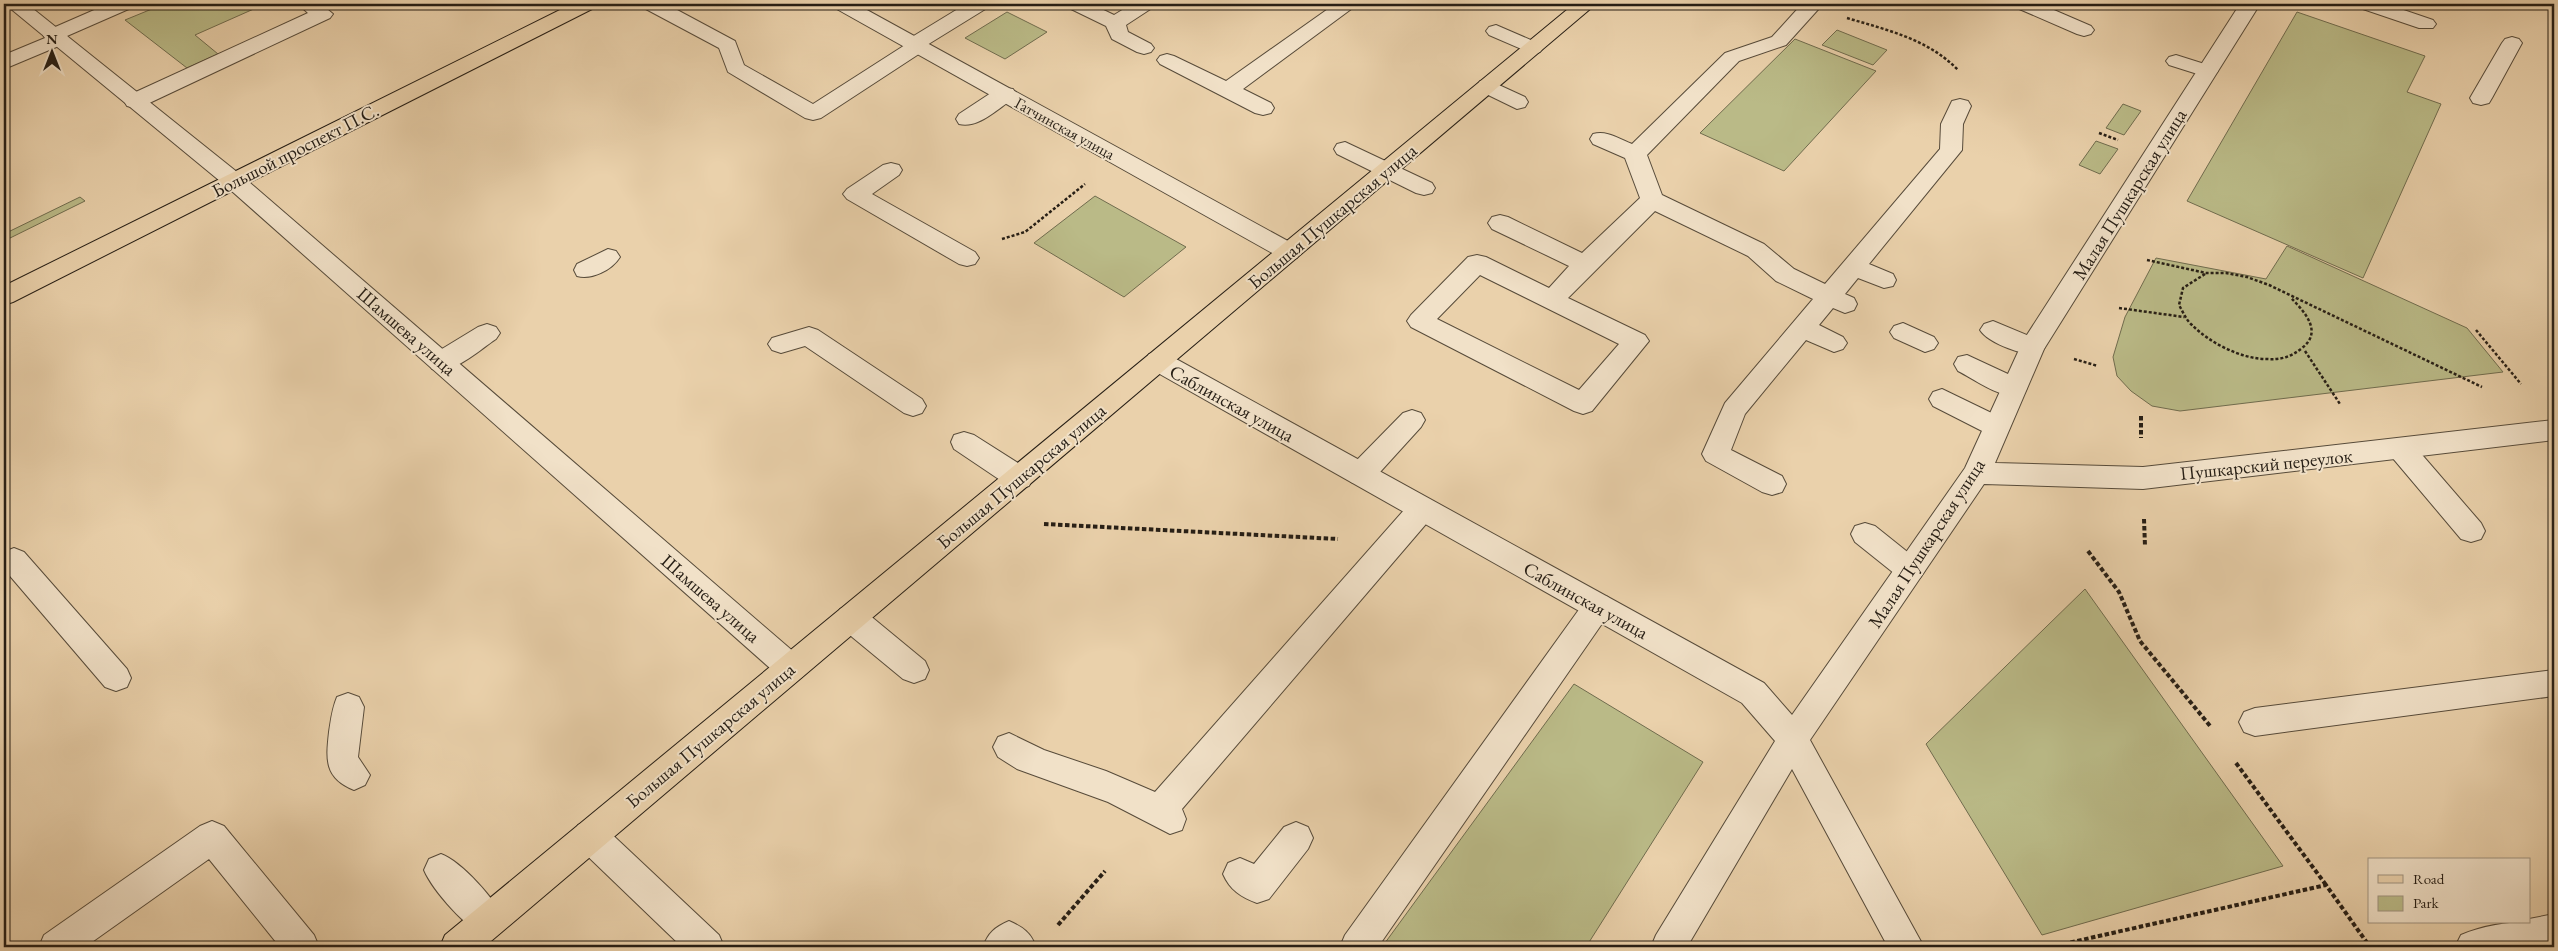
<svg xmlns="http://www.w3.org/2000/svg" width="2558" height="951" font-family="'EB Garamond',serif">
  <rect width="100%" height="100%" fill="#ead1ab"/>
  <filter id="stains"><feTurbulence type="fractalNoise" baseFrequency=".004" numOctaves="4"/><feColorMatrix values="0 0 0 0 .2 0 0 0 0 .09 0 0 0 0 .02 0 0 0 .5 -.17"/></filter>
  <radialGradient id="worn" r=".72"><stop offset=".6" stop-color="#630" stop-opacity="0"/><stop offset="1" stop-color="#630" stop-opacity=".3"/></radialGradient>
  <!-- green -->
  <path fill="#baba87" stroke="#706c4e" d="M 164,4 L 265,4 L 195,35 L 218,54 L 187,68 L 125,20 Z
    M 1007,12 L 1047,32 L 1005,59 L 965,38 Z
    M 2297,12 L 2425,56 L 2407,92 L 2441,104 L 2363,278 L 2187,201 Z
    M 1837,30 L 1887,50 L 1873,65 L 1822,45 Z
    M 1795,39 L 1876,71 L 1784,171 L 1700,133 Z
    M 2123,104 L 2141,111 L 2124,135 L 2106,128 Z
    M 2096,141 L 2118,149 L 2100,174 L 2079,165 Z
    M 1095,196 L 1186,247 L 1124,297 L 1034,243 Z
    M 80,197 L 85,201 L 4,241 L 4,234 Z
    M 2287,246 L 2467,328 L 2503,372 L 2180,411 L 2152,406 L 2131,391 L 2117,376 L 2113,357 L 2125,317 L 2156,258 L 2266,279 Z
    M 2085,589 L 2283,866 L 2042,935 L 1926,744 Z
    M 1574,684 L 1703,762 L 1586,947 L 1382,947 Z"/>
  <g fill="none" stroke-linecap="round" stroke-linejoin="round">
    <defs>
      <path id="service" d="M 108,4 L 134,4 L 131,8 L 67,36 L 69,39 L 66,43 L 4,69 L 4,55 L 45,38 L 43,35 L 46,31 Z
        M 298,4 L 321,4 L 333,14 L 330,18 L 143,106 L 135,108 L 127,106 L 124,101 L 127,96 L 308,13 Z
        M 641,4 L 666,4 L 735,41 L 744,65 L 813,104 L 905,45 L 907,40 L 966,4 L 990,4 L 987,8 L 927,45 L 925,50 L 821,118 L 813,120 L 805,118 L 728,72 L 719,48 L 644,8 Z
        M 1066,4 L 1091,4 L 1114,15 L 1132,4 L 1155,4 L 1152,8 L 1126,25 L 1128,32 L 1151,44 L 1154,48 L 1151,52 L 1144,54 L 1137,52 L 1112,39 L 1106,26 L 1069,8 Z
        M 1335,4 L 1358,4 L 1243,89 L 1271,103 L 1274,108 L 1271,113 L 1263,115 L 1255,113 L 1160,64 L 1157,60 L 1160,56 L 1167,54 L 1174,56 L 1226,81 Z
        M 1802,4 L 1823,4 L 1786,45 L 1739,61 L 1647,155 L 1662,195 L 1764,244 L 1794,269 L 1825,284 L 1940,149 L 1941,124 L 1952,101 L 1960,99 L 1968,101 L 1971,106 L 1963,124 L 1962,150 L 1869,264 L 1893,274 L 1896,280 L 1893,286 L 1884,288 L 1858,278 L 1845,294 L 1854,298 L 1857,304 L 1854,310 L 1845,313 L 1833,308 L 1819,325 L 1843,337 L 1847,343 L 1843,349 L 1834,352 L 1806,340 L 1745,414 L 1731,450 L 1782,476 L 1786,484 L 1782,492 L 1772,495 L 1762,492 L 1706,461 L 1702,454 L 1725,403 L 1813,299 L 1776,281 L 1748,256 L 1655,211 L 1568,298 L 1645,335 L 1649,341 L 1592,411 L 1583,414 L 1574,411 L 1411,327 L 1407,321 L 1411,315 L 1468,257 L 1477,255 L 1486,257 L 1549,288 L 1569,266 L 1492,229 L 1488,223 L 1492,217 L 1500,215 L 1508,217 L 1582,253 L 1640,198 L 1625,158 L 1593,144 L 1590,139 L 1593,134 C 1607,130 1619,139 1632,144 L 1725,53 L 1772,37 ZM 1480,275 L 1619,344 L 1579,390 L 1437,319 Z
        M 2014,4 L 2040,4 L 2091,26 L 2094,30 L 2091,34 L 2084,36 L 2077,34 L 2017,8 Z
        M 2357,4 L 2386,4 L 2433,20 L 2436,24 L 2433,28 L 2419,28 L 2360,8 Z
        M 1496,25 L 1540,44 L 1543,48 L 1540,52 L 1533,54 L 1489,35 L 1486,31 L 1489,27 Z
        M 2512,37 L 2519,39 L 2522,43 L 2492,98 L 2489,103 L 2481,105 L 2473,103 L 2470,98 L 2502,43 L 2505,39 Z
        M 2176,55 L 2214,67 L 2218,71 L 2214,75 L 2207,77 L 2169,65 L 2166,61 L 2169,57 Z
        M 1488,80 L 1525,97 L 1528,102 L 1525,107 L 1517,109 L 1480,91 L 1477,86 L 1480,81 Z
        M 1005,88 L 1013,89 L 1016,94 L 1013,99 C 997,109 978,129 959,124 L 956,119 L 959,114 L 997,89 Z
        M 1345,142 L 1432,183 L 1435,188 L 1432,193 L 1424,195 L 1416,193 L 1337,154 L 1334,149 L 1337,144 Z
        M 891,163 L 899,165 L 902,170 L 899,175 L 872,194 L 975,252 L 979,258 L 975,264 L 967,266 L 959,264 L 847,199 L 843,194 L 847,189 L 883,165 Z
        M 608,249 L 616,251 L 620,257 C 612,270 592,280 577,276 L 574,270 L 577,264 Z
        M 1993,321 L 2041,341 L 2045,347 L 2041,353 C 2027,358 1988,343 1980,330 L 1984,324 Z
        M 1903,323 L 1934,337 L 1938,343 L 1934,349 L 1925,352 L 1894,338 L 1890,332 L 1894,326 Z
        M 487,324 L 496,327 L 500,333 L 496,339 C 478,351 453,375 432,369 L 428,362 L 432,355 L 478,327 Z
        M 809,327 L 818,330 L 922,399 L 926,406 L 922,413 L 913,416 L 904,413 L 805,346 L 781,353 L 772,350 L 768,344 L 772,338 Z
        M 1967,355 L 2023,381 L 2027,388 L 2023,395 C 2003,401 1976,380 1958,371 L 1954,364 L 1958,357 Z
        M 1942,389 L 2006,420 L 2010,427 L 2006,434 L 1997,437 L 1988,434 L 1933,406 L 1929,399 L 1933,392 Z
        M 1412,410 L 1421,413 L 1425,420 L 1421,427 L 1371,482 L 1361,485 L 1351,482 L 1347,474 L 1351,466 L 1403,413 Z
        M 964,432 L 974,435 L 1029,470 L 1033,478 L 1029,486 L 1019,489 L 1009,486 L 954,449 L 951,442 L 954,435 Z
        M 2401,439 L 2411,442 L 2481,523 L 2485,531 L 2481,539 L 2471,542 L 2461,539 L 2391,456 L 2387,449 L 2391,442 Z
        M 1422,498 L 1432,501 L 1436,509 L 1432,517 L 1182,809 L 1186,819 L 1182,830 L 1170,834 L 1108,802 L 1017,769 L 998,757 L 993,747 L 998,737 L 1009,733 L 1044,750 L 1106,771 L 1155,792 L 1412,501 Z
        M 1865,523 L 1875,526 L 1920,562 L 1925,570 L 1920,578 L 1910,582 L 1900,578 L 1855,542 L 1851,534 L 1855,526 Z
        M 14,548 L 24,552 L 127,669 L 131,678 L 127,687 L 116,691 L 105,687 L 10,576 L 4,578 L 4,552 Z
        M 1598,594 L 1608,597 L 1613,606 L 1608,615 L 1378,947 L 1340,947 L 1345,935 L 1588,597 Z
        M 851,605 L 862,609 L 925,661 L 929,670 L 925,679 L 914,683 L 903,679 L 840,627 L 836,618 L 840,609 Z
        M 2554,670 L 2554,696 L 2255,736 L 2244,732 L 2239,722 L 2244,712 L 2255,708 Z
        M 348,693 L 359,697 L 364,707 L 358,757 L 370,775 L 365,785 L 354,790 C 324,778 326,759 329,732 C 331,719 332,709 337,697 Z
        M 590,820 L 602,825 L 719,935 L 724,947 L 682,947 L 578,847 L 573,836 L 578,825 Z
        M 212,821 L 224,826 L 314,935 L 319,947 L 280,947 L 209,859 L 85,947 L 39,947 L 44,935 L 200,826 Z
        M 1296,822 L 1308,827 L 1313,838 L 1308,849 L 1269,899 L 1257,903 C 1241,897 1230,890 1223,874 L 1228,863 L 1240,858 L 1254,864 L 1284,827 Z
        M 441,854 C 462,862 496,900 505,921 L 500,933 L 488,938 C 467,929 433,891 424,870 L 429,859 Z
        M 2554,914 L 2554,947 L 2455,947 L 2461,935 C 2482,926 2506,922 2529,922 L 2529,919 Z
        M 1009,921 C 1023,927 1031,933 1036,947 L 983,947 C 988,933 995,927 1009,921 Z"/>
      <path id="minor" d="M 5,4 L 27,4 L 242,176 L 802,659 L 806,668 L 802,677 L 791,681 L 780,677 L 226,186 Z
        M 832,4 L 856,4 L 1297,246 L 1301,252 L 1297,258 L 1289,260 L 1281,258 L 835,8 Z
        M 2240,4 L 2260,4 L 2044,349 L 1995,463 L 2143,467 L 2554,420 L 2554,440 L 2143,489 L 1984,484 L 1810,740 L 1924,947 L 1888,947 L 1792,769 L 1687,947 L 1651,947 L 1656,935 L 1775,741 L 1742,703 L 1149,368 L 1145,361 L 1149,354 L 1158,352 L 1167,354 L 1764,683 L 1792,715 L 1965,468 L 2023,341 Z"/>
      <path id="primary" d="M 572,4 L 597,4 L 594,8 L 13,302 L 4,305 L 4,286 Z
        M 1574,4 L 1596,4 L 484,947 L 440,947 L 445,935 Z"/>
    </defs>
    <!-- service casing -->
    <use href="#service" stroke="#574b3a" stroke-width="2"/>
    <!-- minor casing -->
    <use href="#minor" stroke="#574b3a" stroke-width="2"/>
    <!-- primary casing -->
    <use href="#primary" stroke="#261e15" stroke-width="2"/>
    <!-- path-far1 -->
    <path stroke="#261e15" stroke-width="2.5" stroke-dasharray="3 2" stroke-linecap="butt" d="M 1847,18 C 1887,30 1928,39 1958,70
      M 2099,133 L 2118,140
      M 1002,239 L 1025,232 L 1085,184
      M 2147,260 L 2206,273 L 2226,273 L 2247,277 L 2269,285 L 2482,387
      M 2205,274 L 2183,288 L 2179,305 C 2183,312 2186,320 2192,325 C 2210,343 2241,359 2267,359 C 2281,360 2291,357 2302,348 C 2323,332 2305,312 2291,298
      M 2119,308 L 2184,317
      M 2476,330 L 2521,384
      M 2305,351 L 2340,404
      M 2074,359 L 2098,366"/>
    <!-- path -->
    <path stroke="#261e15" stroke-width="4" stroke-dasharray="4.5 2.5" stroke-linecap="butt" d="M 2141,416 L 2141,438
      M 2144,519 L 2145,546
      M 1044,524 L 1338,539
      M 2088,551 L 2119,592 L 2140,641 L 2211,727
      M 2236,763 L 2326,885
      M 1058,925 L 1105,871
      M 2050,947 L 2326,885 L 2370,947"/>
    <!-- service -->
    <use href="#service" fill="#f1e1c8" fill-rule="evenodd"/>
    <!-- minor -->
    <use href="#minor" fill="#f1e1c8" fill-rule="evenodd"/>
    <!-- primary -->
    <use href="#primary" fill="#ead1ab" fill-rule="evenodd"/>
  </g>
  <g text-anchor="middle" stroke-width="4" stroke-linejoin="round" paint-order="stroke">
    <!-- far-street labels -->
    <g font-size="16" fill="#261e15" stroke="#f1e1c8">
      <text transform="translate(1065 128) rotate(29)" y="6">Гатчинская улица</text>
    </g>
    <!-- street labels -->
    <g font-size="19" fill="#261e15" stroke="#f1e1c8">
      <text transform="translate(295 150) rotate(-27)" y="7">Большой проспект П.С.</text>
      <text transform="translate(2129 194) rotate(-58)" y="7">Малая Пушкарская улица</text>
      <text transform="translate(1332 216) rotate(-40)" y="7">Большая Пушкарская улица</text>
      <text transform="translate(407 331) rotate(41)" y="7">Шамшева улица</text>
      <text transform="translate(1232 403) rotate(29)" y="7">Саблинская улица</text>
      <text transform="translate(2266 464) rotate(-6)" y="7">Пушкарский переулок</text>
      <text transform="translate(1021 476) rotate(-40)" y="7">Большая Пушкарская улица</text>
      <text transform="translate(1926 543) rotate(-57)" y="7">Малая Пушкарская улица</text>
      <text transform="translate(711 598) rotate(41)" y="7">Шамшева улица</text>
      <text transform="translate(1586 600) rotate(29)" y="7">Саблинская улица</text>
      <text transform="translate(710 735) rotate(-40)" y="7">Большая Пушкарская улица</text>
    </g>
  </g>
  <!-- margin -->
  <rect width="2558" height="951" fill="none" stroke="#ead1ab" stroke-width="20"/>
  <rect x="5" y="5" width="2548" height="941" fill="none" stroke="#261e15" stroke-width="2.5"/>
  <rect x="10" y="10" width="2538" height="931" fill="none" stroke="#261e15"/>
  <!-- legend -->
  <rect x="2368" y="858" width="162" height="65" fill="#f1e1c8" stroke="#a09380"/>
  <rect x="2378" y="875" width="25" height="8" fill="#ead1ab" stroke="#a09380"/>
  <text x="2413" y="884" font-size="15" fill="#261e15">Road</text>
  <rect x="2378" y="896" width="25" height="15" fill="#baba87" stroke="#a09380"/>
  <text x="2413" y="908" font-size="15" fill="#261e15">Park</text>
  <!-- north arrow -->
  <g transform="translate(52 52)" stroke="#f1e1c8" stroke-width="4" paint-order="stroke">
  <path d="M0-4L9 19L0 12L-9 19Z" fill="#261e15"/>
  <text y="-8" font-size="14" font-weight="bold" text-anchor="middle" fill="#261e15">N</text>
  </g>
  <rect width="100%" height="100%" filter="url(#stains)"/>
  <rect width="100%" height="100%" fill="url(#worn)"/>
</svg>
